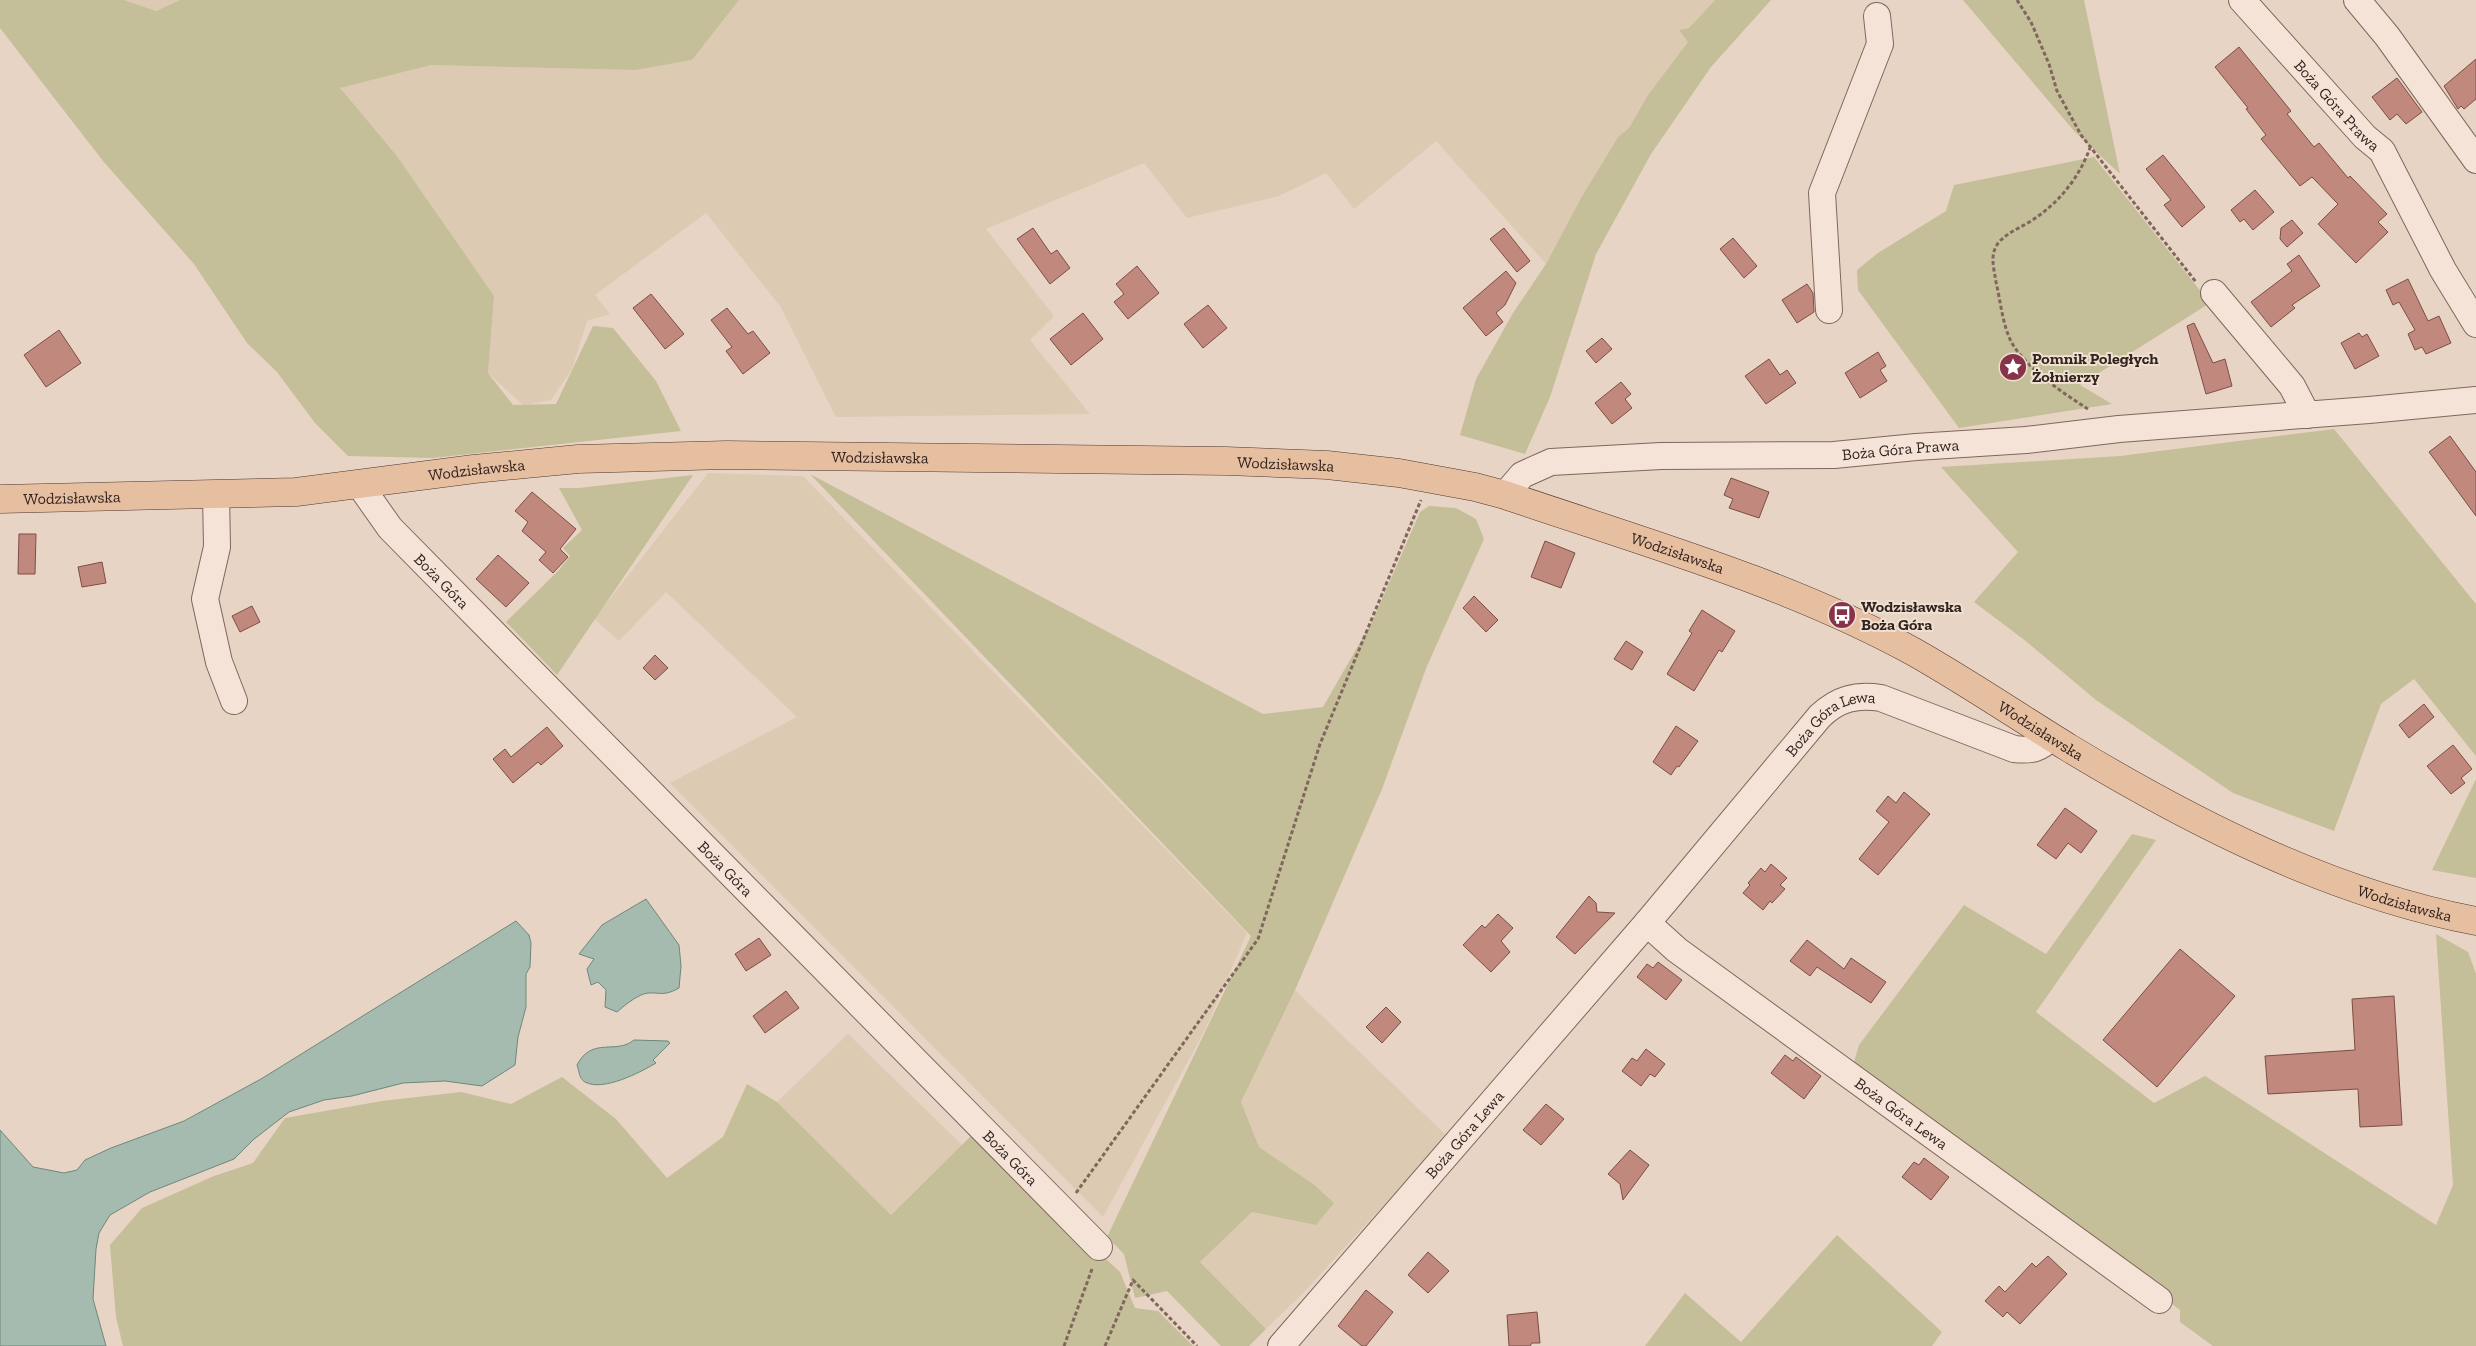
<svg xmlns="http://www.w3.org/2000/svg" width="2476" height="1346" font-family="'Zilla Slab',serif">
  <rect width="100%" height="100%" fill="#e8d4c4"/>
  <!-- farmland -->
  <path fill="#dccab2" d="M 124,0 L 180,0 L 156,11 Z
    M 739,0 L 1715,0 L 1689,28 L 1679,30 L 1688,42 L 1648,95 L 1629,128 L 1618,137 L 1581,198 L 1546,264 L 1436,141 L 1354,209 L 1326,173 L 1279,196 L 1187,218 L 1144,163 L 986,229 L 1054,316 L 1030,340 L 1090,414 L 836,417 L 780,306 L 706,213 L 595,295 L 610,314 L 587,321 L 572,369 L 551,400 L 523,405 L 488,373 L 494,296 L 340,88 L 431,65 L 636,70 L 692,60 Z
    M 708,473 L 803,476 L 1247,933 L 1205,1030 L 1103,1217 L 670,783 L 797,717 L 666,592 L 619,641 L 594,619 Z
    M 1295,990 L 1447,1136 L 1304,1292 L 1266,1329 L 1200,1262 L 1252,1212 L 1316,1225 L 1313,1184 L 1259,1147 L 1241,1102 Z
    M 848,1034 L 962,1145 L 891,1215 L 777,1102 Z"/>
  <!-- green -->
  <path fill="#c4be99" d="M 0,0 L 124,0 L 156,11 L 180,0 L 739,0 L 692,60 L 636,70 L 431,65 L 340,88 L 396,155 L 494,296 L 488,373 L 513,405 L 556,404 L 593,326 L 613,328 L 656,381 L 681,431 L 433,458 L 348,456 L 315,423 L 277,372 L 247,343 L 194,264 L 103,161 L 0,28 Z
    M 1715,0 L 1771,0 L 1711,67 L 1651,154 L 1596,254 L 1550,397 L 1525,454 L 1460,435 L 1476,379 L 1513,313 L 1546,264 L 1581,198 L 1618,137 L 1629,128 L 1648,95 L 1688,42 L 1679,30 L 1689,28 Z
    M 1963,0 L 2084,0 L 2120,174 L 2074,131 Z
    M 2094,157 L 2210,303 L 2080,385 L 2112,404 L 1959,428 L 1858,290 L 1857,270 L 1878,253 L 1946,211 L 1954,185 Z
    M 2334,429 L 2476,604 L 2476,756 L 2414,679 L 2381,704 L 2334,831 L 2233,793 L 2096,700 L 2027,642 L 1974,602 L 2018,552 L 1941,467 L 2120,456 Z
    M 810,474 L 1263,714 L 1323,707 L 1373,620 L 1420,512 L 1429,506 L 1456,508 L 1476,519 L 1484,539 L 1427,666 L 1382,789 L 1295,990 L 1241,1102 L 1259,1147 L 1313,1184 L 1334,1203 L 1316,1225 L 1252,1212 L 1200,1262 L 1266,1329 L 1249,1346 L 1221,1346 L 1167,1291 L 1135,1298 L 1124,1254 L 1107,1237 L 1251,936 Z
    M 693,475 L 557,675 L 506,622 L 559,570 L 570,556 L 563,548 L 582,530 L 559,488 L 579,488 Z
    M 2476,779 L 2476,878 L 2432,870 Z
    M 2132,834 L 2156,840 L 2036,1012 L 2154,1103 L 2205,1076 L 2436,1225 L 2453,1185 L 2436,934 L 2468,952 L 2476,974 L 2476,1346 L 2213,1346 L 2180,1322 L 2180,1310 L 1854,1062 L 1859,1045 L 1964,905 L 2046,954 Z
    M 562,1077 L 616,1119 L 667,1178 L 723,1137 L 747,1084 L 777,1102 L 891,1215 L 972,1135 L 1120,1272 L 1135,1308 L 1158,1311 L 1193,1346 L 123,1346 L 116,1317 L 110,1245 L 142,1208 L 214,1176 L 253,1163 L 285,1118 L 382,1101 L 461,1092 L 511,1104 Z
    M 1837,1235 L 1942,1332 L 1932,1346 L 1645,1346 L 1685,1293 L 1741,1342 Z"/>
  <!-- water -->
  <path fill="#a5bbaf" stroke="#6d887a" d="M 646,899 L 679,945 L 681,966 L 679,988 C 660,999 656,989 641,995 C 632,999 624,1006 617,1012 L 605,1007 L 606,990 L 598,982 L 591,985 L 587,969 L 594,959 L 579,954 L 602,925 Z
    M 516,921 L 529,935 L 531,943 L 530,967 L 526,974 L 526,1007 L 518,1037 L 515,1065 L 482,1086 L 445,1081 L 403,1083 L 352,1096 L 324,1100 L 289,1112 L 253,1140 L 234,1159 L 150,1192 L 110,1215 L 99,1233 L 96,1249 L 93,1299 L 106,1346 L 0,1346 L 0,1130 L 33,1167 L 64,1173 L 77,1170 L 85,1160 L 111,1148 L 184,1121 L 261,1079 Z
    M 634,1040 L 668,1041 L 670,1043 L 653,1060 L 656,1063 C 641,1072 603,1092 585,1082 C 579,1079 579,1070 577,1065 C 592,1036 616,1055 634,1040 Z"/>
  <!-- building -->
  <path fill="#c1897e" stroke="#7c4d46" d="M 2239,47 L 2291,111 L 2287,114 L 2314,147 L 2319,143 L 2348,178 L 2350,176 L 2387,214 L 2378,222 L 2388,232 L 2356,263 L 2318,224 L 2338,204 L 2312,177 L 2300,186 L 2261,139 L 2266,135 L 2246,109 L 2248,108 L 2215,67 Z
    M 2476,59 L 2476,99 L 2464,109 L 2461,106 L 2458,109 L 2444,86 Z
    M 2397,78 L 2422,112 L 2406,124 L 2397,114 L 2390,120 L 2372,97 Z
    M 2163,155 L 2205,207 L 2182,227 L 2164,205 L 2171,200 L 2146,169 Z
    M 2255,190 L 2274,212 L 2253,230 L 2244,219 L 2240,222 L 2231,210 Z
    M 2292,220 L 2303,233 L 2287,247 L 2280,239 L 2281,228 Z
    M 1033,228 L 1051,254 L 1057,250 L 1070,268 L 1050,284 L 1017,239 Z
    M 1504,228 L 1530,261 L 1517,272 L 1490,239 Z
    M 1733,238 L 1757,266 L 1744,278 L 1720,249 Z
    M 2299,255 L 2320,286 L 2292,305 L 2295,308 L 2271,327 L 2251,302 L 2292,271 L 2287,264 Z
    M 1137,266 L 1159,293 L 1128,319 L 1114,302 L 1124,294 L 1116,284 Z
    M 1506,271 L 1516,283 L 1505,305 L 1496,313 L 1503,322 L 1486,336 L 1463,308 Z
    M 2408,279 L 2428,321 L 2439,316 L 2451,343 L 2426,354 L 2422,347 L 2415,350 L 2408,334 L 2415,330 L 2399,302 L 2393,305 L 2386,290 Z
    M 1807,284 L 1813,293 L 1814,312 L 1797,323 L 1782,300 Z
    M 651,294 L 684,334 L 665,349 L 633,308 Z
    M 1208,305 L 1227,328 L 1203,348 L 1184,324 Z
    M 727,308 L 748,334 L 753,331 L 770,353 L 743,374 L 726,351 L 732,347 L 711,320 Z
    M 1083,313 L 1103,339 L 1071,365 L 1050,339 Z
    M 2194,323 L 2213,363 L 2225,359 L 2232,386 L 2206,394 L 2187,326 Z
    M 59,330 L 81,363 L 46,387 L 24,355 Z
    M 2359,333 L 2362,337 L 2367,334 L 2379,356 L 2355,369 L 2341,343 Z
    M 1602,338 L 1612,349 L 1596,363 L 1586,351 Z
    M 1878,352 L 1886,366 L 1880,370 L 1887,381 L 1860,398 L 1845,373 Z
    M 1769,359 L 1780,375 L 1787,370 L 1796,383 L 1766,404 L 1745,376 Z
    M 1621,382 L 1631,394 L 1625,399 L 1632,408 L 1612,424 L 1595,403 Z
    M 2450,436 L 2476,472 L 2476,516 L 2429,452 Z
    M 1731,478 L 1769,492 L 1759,518 L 1729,508 L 1733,499 L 1724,495 Z
    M 532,492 L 576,529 L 560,549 L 568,557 L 553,573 L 539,560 L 546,552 L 522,531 L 528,522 L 515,511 Z
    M 19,534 L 36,534 L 35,574 L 18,574 Z
    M 1545,541 L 1575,553 L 1561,588 L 1531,577 Z
    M 498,555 L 529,583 L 506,607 L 476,579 Z
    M 102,562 L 106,583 L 82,587 L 78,567 Z
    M 1474,596 L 1498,620 L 1486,632 L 1463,608 Z
    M 252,606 L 260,622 L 240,632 L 232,616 Z
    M 1702,610 L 1735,631 L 1722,652 L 1719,650 L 1694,691 L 1667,674 L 1692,633 L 1689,631 Z
    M 1626,641 L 1643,652 L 1632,670 L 1614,659 Z
    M 655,655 L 668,668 L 655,680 L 643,668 Z
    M 2424,704 L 2434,717 L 2409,738 L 2399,725 Z
    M 1676,726 L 1698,741 L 1679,767 L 1677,766 L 1671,775 L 1653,762 Z
    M 547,727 L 563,746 L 541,765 L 538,762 L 513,783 L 493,759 L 505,749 L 511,757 Z
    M 2453,745 L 2472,769 L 2461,778 L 2465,783 L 2451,794 L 2427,766 Z
    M 1904,792 L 1930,814 L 1878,875 L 1859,859 L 1889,822 L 1876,811 L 1888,796 L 1896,803 Z
    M 2065,808 L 2097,831 L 2081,853 L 2068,843 L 2056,859 L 2037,845 Z
    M 1771,864 L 1787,878 L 1780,885 L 1785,889 L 1772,903 L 1770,901 L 1763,910 L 1743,893 L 1750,885 L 1748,883 L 1761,868 L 1765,872 Z
    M 1589,896 L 1596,903 L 1597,912 L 1615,913 L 1575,954 L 1556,937 Z
    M 1498,914 L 1513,928 L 1501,941 L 1510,952 L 1491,972 L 1463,945 L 1482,925 L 1485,928 Z
    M 759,938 L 771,955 L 746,971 L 735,954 Z
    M 1807,940 L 1844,969 L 1851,958 L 1886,982 L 1871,1003 L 1817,967 L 1810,976 L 1790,961 Z
    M 2180,949 L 2235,996 L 2157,1087 L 2103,1040 Z
    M 1658,962 L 1682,980 L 1666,1000 L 1637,977 L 1647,964 L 1653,968 Z
    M 786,991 L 799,1008 L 765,1033 L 753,1016 Z
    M 2394,996 L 2402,1125 L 2360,1127 L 2358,1089 L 2268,1094 L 2265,1056 L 2355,1050 L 2352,999 Z
    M 1386,1007 L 1401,1022 L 1382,1043 L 1366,1027 Z
    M 1646,1049 L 1665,1064 L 1655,1077 L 1650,1074 L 1641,1086 L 1622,1071 L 1632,1058 L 1637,1061 Z
    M 1785,1055 L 1793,1061 L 1796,1057 L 1821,1076 L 1804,1099 L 1771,1073 Z
    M 1546,1104 L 1564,1119 L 1541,1145 L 1523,1130 Z
    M 1630,1150 L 1649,1165 L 1623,1200 L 1620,1184 L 1608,1174 Z
    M 1924,1158 L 1949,1177 L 1931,1200 L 1902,1177 L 1914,1162 L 1919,1165 Z
    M 1428,1252 L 1449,1271 L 1428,1293 L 1408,1275 Z
    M 2048,1256 L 2067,1274 L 2020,1324 L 2007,1312 L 2003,1317 L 1985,1301 L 1999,1286 L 2005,1292 L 2032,1263 L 2036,1267 Z
    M 1366,1290 L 1393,1312 L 1366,1346 L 1362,1346 L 1338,1326 Z
    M 1537,1312 L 1540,1343 L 1532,1343 L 1530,1346 L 1509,1346 L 1507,1315 Z"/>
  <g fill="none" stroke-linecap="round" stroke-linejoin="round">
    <defs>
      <g id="minor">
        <path id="s1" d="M 2242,0 L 2365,137 L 2382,151 L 2443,270 L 2476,324"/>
        <path d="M 2357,0 L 2387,36 L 2476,160"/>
        <path d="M 2214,293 L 2292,386 L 2307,415"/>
        <path d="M 1829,310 L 1822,193 L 1880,44 L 1877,16"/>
        <path id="s2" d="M 359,484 L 390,528 L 1099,1247"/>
        <path d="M 216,494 L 217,547 L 205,599 L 219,662 L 234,701"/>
        <path id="s3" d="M 1505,495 L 1522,475 L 1551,462 L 1661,456 L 1834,455 L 1916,447 L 2026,440 L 2119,429 L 2369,410 L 2476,400"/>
        <path id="s4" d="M 1647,923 L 1677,950 L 2159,1300"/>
        <path id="s5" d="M 1281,1346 L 1647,923 L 1820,716 C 1838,699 1856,694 1881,698 L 2014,749 C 2031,751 2040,749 2051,737"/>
      </g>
      <g id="major">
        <path id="s6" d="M 0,499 L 296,492 L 474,469 L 578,459 L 727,455 L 1226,461 L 1327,465 L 1399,473 L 1475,487 L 1505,495 C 1643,542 1786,582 1914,652 C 1967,682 2017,716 2069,748 C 2195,824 2331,893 2476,921"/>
      </g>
    </defs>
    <!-- minor casing -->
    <use href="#minor" stroke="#80665d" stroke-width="28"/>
    <!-- major casing -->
    <use href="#major" stroke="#4e3630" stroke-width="29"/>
    <!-- path -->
    <path stroke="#80665d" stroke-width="3" stroke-dasharray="4 2.5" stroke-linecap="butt" d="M 2017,0 L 2031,22 L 2049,64 L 2057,91 L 2081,135 L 2196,282
      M 2088,409 C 2063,393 2033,373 2015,348 C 2003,331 2001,303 1996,282 C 1994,268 1989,254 1999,242 C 2008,232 2020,228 2031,221 C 2058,204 2079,178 2090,148
      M 1076,1193 L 1258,939 L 1320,744 L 1421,500
      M 1064,1346 L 1092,1269
      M 1105,1346 L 1133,1280 L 1197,1346"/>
    <!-- minor -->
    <use href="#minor" stroke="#f4e3d6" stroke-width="26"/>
    <!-- major -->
    <use href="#major" stroke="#e6bea0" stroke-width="28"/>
  </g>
  <!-- icons -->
  <defs>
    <symbol id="sight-disc" viewBox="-11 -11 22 22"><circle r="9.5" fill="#87344b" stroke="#f0e0d2"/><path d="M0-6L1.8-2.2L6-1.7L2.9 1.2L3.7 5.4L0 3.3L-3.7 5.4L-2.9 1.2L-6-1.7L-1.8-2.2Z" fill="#fff"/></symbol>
    <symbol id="bus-disc" viewBox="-11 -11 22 22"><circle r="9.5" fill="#87344b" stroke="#f0e0d2"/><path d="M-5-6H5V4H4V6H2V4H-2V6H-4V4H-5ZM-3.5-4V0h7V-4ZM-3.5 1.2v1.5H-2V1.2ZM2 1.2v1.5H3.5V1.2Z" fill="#fff"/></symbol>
  </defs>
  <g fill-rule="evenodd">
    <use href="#sight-disc" x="1997" y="351" width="32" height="32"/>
    <use href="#bus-disc" x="1826" y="599" width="32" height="32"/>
  </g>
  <g text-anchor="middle" stroke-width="4" stroke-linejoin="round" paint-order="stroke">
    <!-- street labels -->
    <g font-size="16" fill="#32231f" stroke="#f0e0d2">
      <text dy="6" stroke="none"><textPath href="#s1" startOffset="142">Boża Góra Prawa</textPath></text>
      <text dy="6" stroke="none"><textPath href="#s3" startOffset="408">Boża Góra Prawa</textPath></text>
      <text dy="6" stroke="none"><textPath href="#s6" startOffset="882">Wodzisławska</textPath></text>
      <text dy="6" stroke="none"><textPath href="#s6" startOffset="1288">Wodzisławska</textPath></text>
      <text dy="6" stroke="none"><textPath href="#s6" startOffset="478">Wodzisławska</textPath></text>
      <text dy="6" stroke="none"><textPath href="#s6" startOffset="72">Wodzisławska</textPath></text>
      <text dy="6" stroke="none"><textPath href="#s6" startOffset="1692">Wodzisławska</textPath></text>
      <text dy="6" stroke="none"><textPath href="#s2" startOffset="128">Boża Góra</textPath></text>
      <text dy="6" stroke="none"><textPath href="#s5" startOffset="835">Boża Góra Lewa</textPath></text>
      <text dy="6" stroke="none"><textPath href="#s6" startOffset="2098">Wodzisławska</textPath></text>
      <text dy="6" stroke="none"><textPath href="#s2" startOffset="532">Boża Góra</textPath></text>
      <text dy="6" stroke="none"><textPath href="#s6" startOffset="2502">Wodzisławska</textPath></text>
      <text dy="6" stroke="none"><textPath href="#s4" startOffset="318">Boża Góra Lewa</textPath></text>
      <text dy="6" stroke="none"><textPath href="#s5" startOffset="280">Boża Góra Lewa</textPath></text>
      <text dy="6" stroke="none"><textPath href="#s2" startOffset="938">Boża Góra</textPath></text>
    </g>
    <!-- poi labels -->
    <g font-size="16" font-weight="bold" fill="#32231f" stroke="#f0e0d2" text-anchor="start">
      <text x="2032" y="364">Pomnik Poległych<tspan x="2032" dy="18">Żołnierzy</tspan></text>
      <text x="1861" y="612">Wodzisławska<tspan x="1861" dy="18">Boża Góra</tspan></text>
    </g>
  </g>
</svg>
